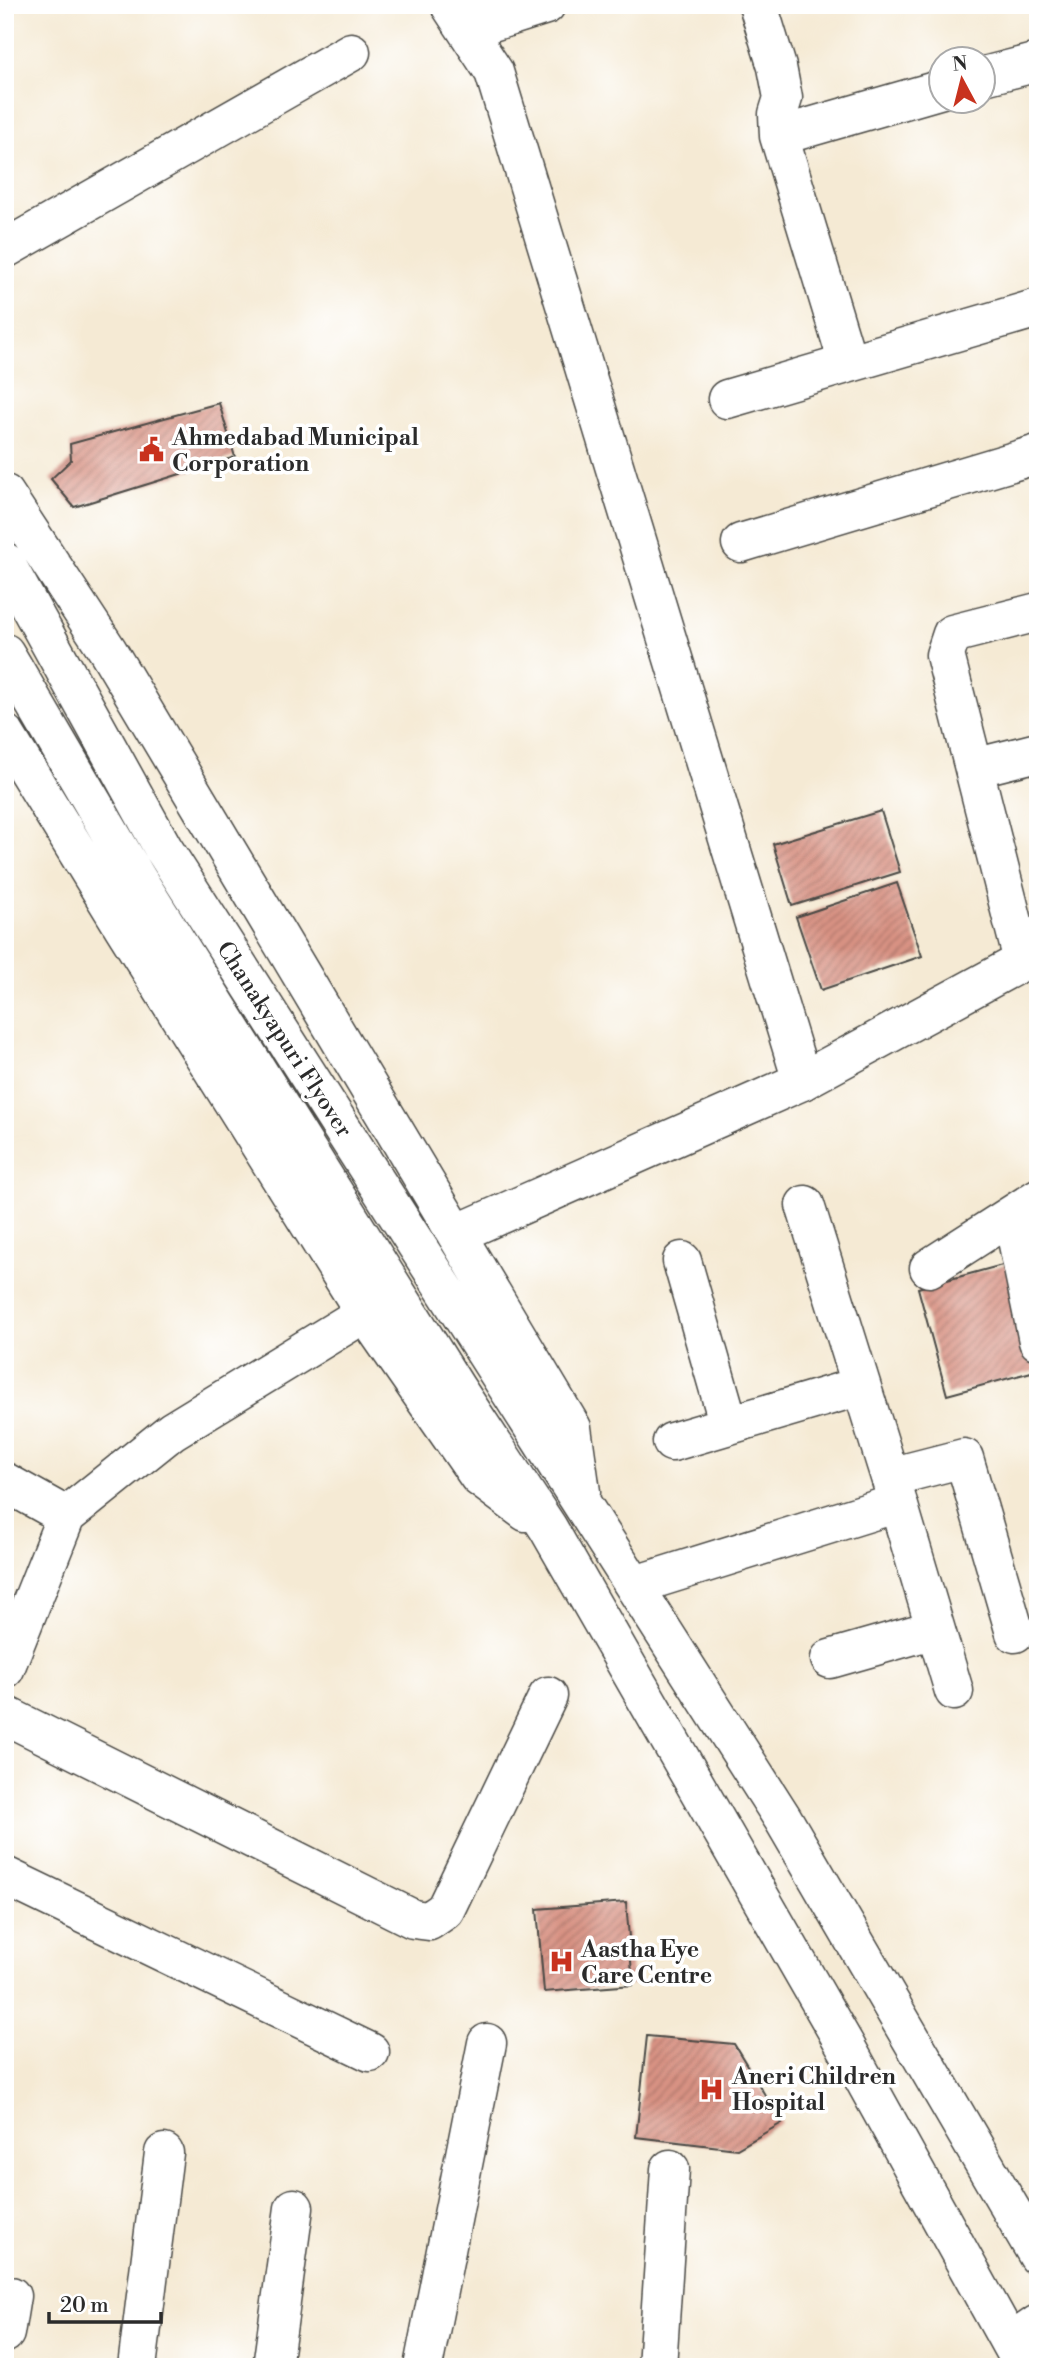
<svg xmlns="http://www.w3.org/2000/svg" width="1043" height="2372" font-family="'Libre Bodoni',serif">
  <defs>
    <pattern id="building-hatch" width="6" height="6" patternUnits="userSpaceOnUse" patternTransform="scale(1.75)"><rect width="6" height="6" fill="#d89283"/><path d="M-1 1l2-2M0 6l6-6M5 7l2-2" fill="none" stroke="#af776b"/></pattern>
  </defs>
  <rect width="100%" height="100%" fill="#fff"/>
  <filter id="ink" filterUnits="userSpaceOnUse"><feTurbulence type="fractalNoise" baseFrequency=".0143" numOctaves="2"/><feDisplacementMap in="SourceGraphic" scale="14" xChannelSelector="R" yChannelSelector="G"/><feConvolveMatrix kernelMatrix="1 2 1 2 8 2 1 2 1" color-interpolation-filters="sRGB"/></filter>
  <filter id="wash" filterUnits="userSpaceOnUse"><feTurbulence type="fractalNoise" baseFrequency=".00686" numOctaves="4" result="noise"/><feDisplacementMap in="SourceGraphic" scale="28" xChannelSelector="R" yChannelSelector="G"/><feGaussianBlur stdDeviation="1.57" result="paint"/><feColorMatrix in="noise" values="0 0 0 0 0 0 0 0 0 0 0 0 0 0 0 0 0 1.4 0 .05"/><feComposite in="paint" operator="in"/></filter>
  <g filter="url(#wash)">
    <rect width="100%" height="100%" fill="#f5ead4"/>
    <g id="blocks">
      <!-- building -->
      <path fill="url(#building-hatch)" d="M 219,403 L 235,457 L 74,507 L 51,479 L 71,460 L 70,444 Z
        M 881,811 L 900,872 L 792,906 L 773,844 Z
        M 897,883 L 922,956 L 821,990 L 796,917 Z
        M 1006,1264 L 1035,1371 L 947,1395 L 918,1288 Z
        M 626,1902 L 633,1985 L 544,1992 L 537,1909 Z
        M 647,2036 L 734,2044 L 782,2123 L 737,2149 L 636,2137 Z"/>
    </g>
  </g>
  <g filter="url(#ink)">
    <use href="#blocks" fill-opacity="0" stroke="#494844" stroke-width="2"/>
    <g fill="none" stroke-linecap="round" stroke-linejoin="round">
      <defs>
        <path id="street" d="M 450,5 L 494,72 L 802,1081
          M 758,5 L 777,67 L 783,98 L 778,114 L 779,136 L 848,363
          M 467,30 L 546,5
          M 984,76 L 1038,62
          M 779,136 L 942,89
          M 5,249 L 351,52
          M 727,399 L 1038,308
          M 741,543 L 1038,454
          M 974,768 L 1038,752
          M 1023,961 L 945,655 L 952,634 L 1038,612
          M 805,1205 L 898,1503
          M 1012,1215 L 1038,1341
          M 682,1261 L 729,1425
          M 929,1268 L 1038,1198
          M 672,1442 L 861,1386
          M 890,1477 L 964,1458 L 1015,1633
          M 5,1482 L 66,1516
          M 635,1585 L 898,1503 L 954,1691
          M 830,1659 L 935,1629
          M 5,1715 L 413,1919 L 429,1921 L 445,1910 L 548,1696
          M 5,1876 L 370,2052
          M 5,2333 L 11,2296
          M 137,2367 L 164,2153
          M 272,2367 L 294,2208
          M 423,2367 L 487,2043
          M 657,2367 L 670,2169"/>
        <path id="secondary" d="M 5,494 L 108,651 L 572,1428 L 581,1492
          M 5,562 L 163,848 L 783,1819 L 1038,2256
          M 5,653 L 136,877 L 456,1388 L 548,1528 L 845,2045 L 1023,2367
          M 5,734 L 124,928 L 365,1313 L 479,1477 L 526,1512
          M 456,1234 L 802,1081 L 1038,953
          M 5,1669 L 66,1516 L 172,1431 L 365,1313
          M 1010,2343 L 1038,2324"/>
      </defs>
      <!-- street casing -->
      <use href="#street" stroke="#494844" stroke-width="41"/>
      <!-- secondary casing -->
      <use href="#secondary" stroke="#494844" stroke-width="41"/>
      <!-- street -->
      <use href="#street" stroke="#fff" stroke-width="38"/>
      <!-- secondary -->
      <use href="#secondary" stroke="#fff" stroke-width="38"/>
    </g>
  </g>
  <!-- icons -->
  <defs>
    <symbol id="civic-bare" viewBox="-9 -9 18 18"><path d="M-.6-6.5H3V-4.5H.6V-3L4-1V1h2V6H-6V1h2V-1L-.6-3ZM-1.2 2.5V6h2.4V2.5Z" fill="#c8321e" stroke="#fff" stroke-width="2.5" paint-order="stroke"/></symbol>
    <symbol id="hospital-bare" viewBox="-9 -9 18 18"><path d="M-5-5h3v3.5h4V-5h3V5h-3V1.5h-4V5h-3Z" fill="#c8321e" stroke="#fff" stroke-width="2.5" paint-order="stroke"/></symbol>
  </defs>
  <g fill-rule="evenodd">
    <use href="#civic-bare" x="134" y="432" width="35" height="35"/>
    <use href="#hospital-bare" x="544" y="1944" width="35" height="35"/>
    <use href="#hospital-bare" x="694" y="2072" width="35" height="35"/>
  </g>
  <g text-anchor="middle" stroke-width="7" stroke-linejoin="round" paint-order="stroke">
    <!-- poi labels -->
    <g font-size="23" font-weight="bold" fill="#2b2b2b" stroke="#fff" text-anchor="start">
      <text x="172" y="445">Ahmedabad Municipal<tspan x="172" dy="26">Corporation</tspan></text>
      <text x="581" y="1957">Aastha Eye<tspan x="581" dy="26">Care Centre</tspan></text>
      <text x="732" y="2084">Aneri Children<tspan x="732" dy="26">Hospital</tspan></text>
    </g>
    <!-- street labels -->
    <g font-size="23" fill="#2b2b2b" stroke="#fff">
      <text transform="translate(285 1039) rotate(57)" y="8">Chanakyapuri Flyover</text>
    </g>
  </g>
  <!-- margin -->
  <rect width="1043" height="2372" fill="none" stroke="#fff" stroke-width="28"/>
  <!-- north arrow -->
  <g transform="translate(962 80) rotate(353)"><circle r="33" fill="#ffffff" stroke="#aaaaaa" stroke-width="2"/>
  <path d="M0-5L12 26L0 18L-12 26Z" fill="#c8321e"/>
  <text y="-10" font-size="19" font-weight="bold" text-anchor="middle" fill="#2b2b2b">N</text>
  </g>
  <!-- scale -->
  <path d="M49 2312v10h112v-10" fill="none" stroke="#2b2b2b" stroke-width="3.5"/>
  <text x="60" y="2312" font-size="21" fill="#2b2b2b" stroke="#ffffff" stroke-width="5" paint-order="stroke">20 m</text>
</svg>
